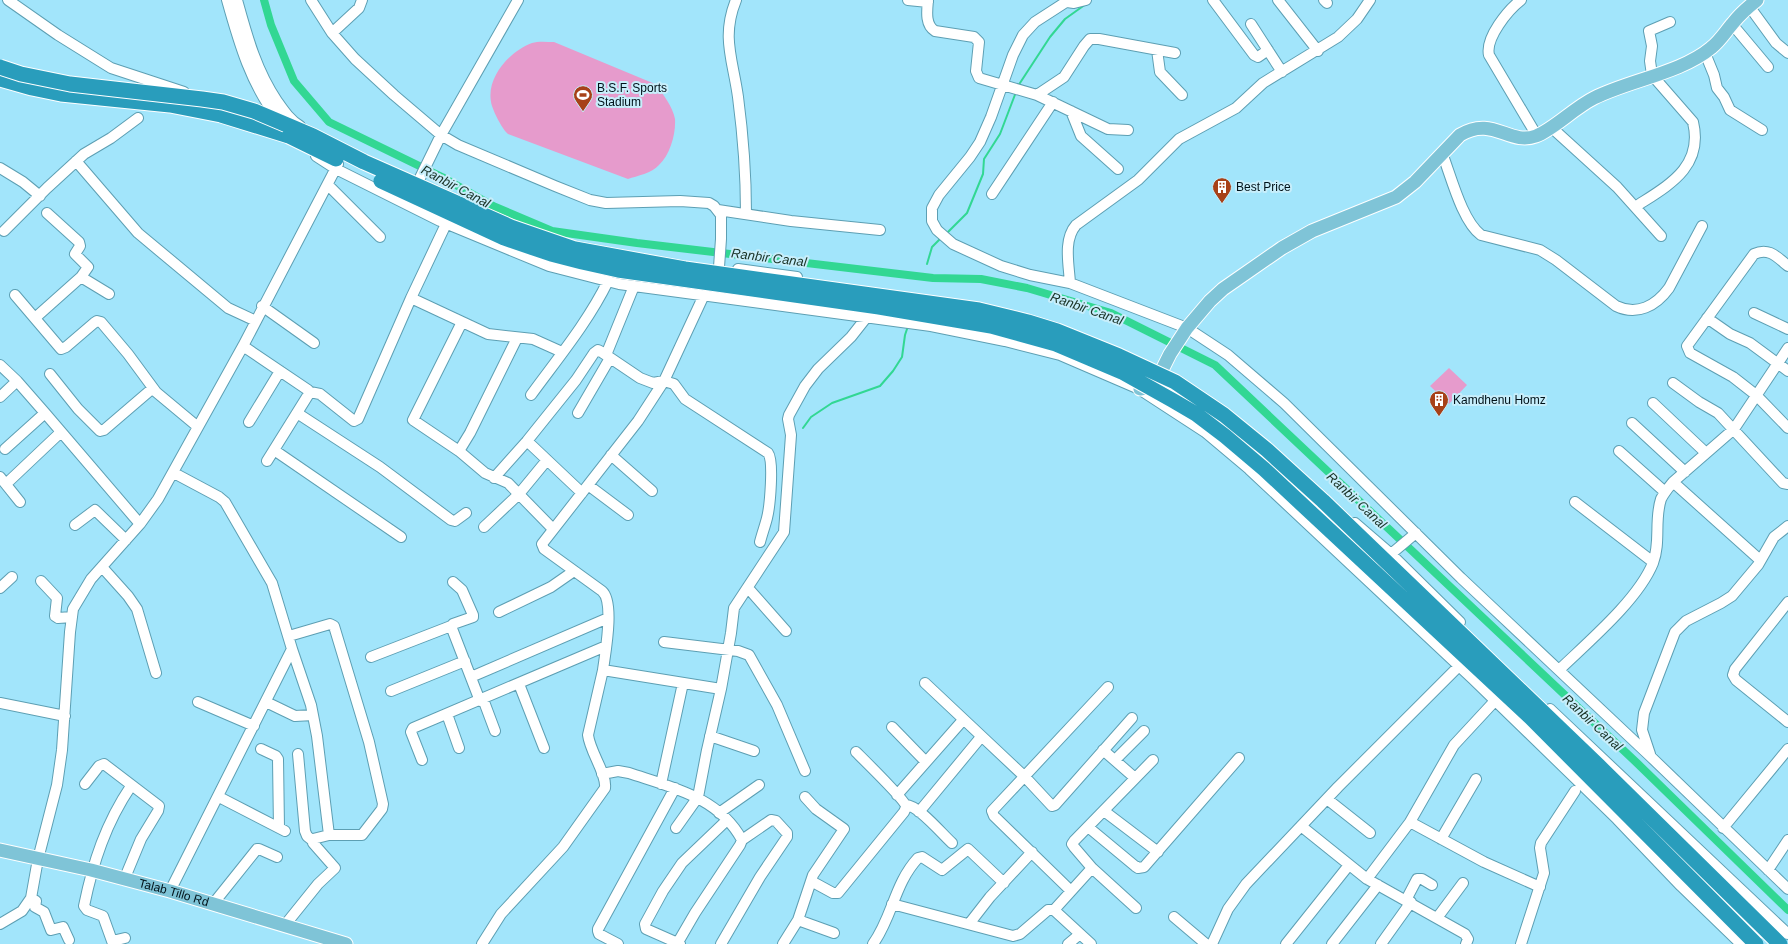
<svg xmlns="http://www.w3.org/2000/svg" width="1788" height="944" font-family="Arial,sans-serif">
  <rect width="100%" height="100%" fill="#a2e5fb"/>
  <!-- green -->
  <path fill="#e69bcc" d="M 554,42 L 655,84 C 663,94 673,107 675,119 C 676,134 670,155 659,165 C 652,173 637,176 628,179 L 508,134 L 505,131 C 500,124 495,115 492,106 C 484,80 508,52 532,43 C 538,41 547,42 554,42 Z
    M 1449,368 L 1467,385 L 1449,404 L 1430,386 Z"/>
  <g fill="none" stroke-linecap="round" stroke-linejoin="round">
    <!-- stream -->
    <path stroke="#32d793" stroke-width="2" d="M 1018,86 L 1050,37 L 1065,19 L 1086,4
      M 946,234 L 967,213 L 983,174 L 984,159 L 1000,134 L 1016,92
      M 927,264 L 932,247 L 941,238
      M 803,428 L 811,417 L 832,403 L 880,386 L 893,371 L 902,357 L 905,335 L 908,326"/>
    <!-- canal -->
    <path stroke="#32d793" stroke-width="8" d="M 264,0 L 271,25 L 294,81 L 329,122 L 442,177 L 493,206 L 552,231 L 637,243 L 933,278 L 981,279 L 1027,288 L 1111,313 L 1215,365 L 1638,764 L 1788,910"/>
    <defs>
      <path id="minor" d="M 8,0 L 58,35 L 111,68 L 184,92
        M 227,0 C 239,43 251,85 279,120
        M 237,0 C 247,36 256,70 277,101 C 284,111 290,120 300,126
        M 311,0 L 332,33 L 355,59 L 394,95 L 441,135 L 458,145 L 555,186 L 590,200 L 606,203 L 680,201 L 709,203 L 714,206 L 721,215 L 721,239 L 719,267
        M 736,0 C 721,37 733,60 738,97 C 743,135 746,175 746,213
        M 908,0 L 928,2
        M 928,0 C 927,11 925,25 935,31 L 974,37 L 979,42 L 976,71 L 979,78 L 1037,95 L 1108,129 L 1128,130
        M 1069,0 L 1035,22 L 1023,35 L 1013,55 L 991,117 L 980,142 L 970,157 L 939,195 L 932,208 L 932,221 L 937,230 L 953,244 L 1001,266 L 1030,275 L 1070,283 L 1187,328 L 1228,355 L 1284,403 L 1461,578 L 1650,756 L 1788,889
        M 1213,0 L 1254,55 L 1258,57 L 1268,50
        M 1278,0 L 1318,51
        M 1324,0 L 1327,3
        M 1521,0 C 1508,10 1485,38 1489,55 L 1537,136
        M 1067,2 L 1074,3 L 1086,0
        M 1749,6 L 1776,43 L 1788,53
        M 1251,24 L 1282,72
        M 1732,24 L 1768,67
        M 332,33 L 359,8 L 362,0
        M 1157,50 L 1160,72 L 1182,95
        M 1705,53 L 1714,75 L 1717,88 L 1724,97 L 1730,110 L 1762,130
        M 1037,95 L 1064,77 L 1084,46 L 1090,39 L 1099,39 L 1175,53
        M 1071,111 L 1081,136 L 1118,169
        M 1551,127 L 1617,187 L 1661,236
        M 1442,153 C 1451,176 1462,221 1481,235 L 1540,250 L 1556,260 L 1616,306 C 1637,316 1656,306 1669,288 L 1702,226
        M 316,156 L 336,169 L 440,221 L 549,266 L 619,284 L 931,326 L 1005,341 L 1060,355 L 1139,389 L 1205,432 L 1249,469 L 1473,679 L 1617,819 L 1681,886 L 1741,944
        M 76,161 L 138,233 L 228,308 L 256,321
        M 0,168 L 23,182 L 40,196
        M 419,180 L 441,135 L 518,0
        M 328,185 L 380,237
        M 992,194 L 1053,102
        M 1635,207 C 1667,186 1704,168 1693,122 L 1652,75 L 1650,61 L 1652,46 L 1649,31 L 1670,22
        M 718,210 L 791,221 L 880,230
        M 4,231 L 47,188 L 84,154 L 111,138 L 138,118
        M 1788,266 C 1777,257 1769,247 1754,254 L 1687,346 L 1690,353 L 1733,377 L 1756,395 L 1788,428
        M 738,269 L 797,277
        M 81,277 L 109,294
        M 1070,283 C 1069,265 1063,240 1076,225 L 1138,180 L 1179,139 L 1236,108 L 1263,83 L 1338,37 L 1357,19 L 1370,0
        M 15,295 L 61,349 L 66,347 L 94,323 L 97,321 L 101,322 L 128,354 L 156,392 L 198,427
        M 411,298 L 488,334 L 533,339 L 562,352
        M 262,306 L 314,343
        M 1754,313 L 1788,329
        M 35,318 L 81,277 L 88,267 L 75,254 L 80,246 L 79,242 L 47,213
        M 1707,318 L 1730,334 L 1750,343 L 1788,371
        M 462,322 L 413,420 L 459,451 L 485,473 L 508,483 L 553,529
        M 243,346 L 308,390 L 310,392 L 267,461
        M 606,355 L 634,286
        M 0,365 L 17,381 L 45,413 L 140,524
        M 50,374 L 78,409 L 100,431 L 104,430 L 153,388
        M 1673,383 L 1699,402 L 1718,413 L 1783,483 L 1788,484
        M 310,392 L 320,394 L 354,421 L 358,419 L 411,298 L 446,224
        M 531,395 C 558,358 588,322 608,281
        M 0,397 L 17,381
        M 1653,403 L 1706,453
        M 297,413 L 380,467 L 451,520 L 455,521 L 466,513
        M 578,413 L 610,358
        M 249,422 L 280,371
        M 1632,423 L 1685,472
        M 527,441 L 582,493
        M 5,449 L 45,413
        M 274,450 L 401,537
        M 459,451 L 470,433 L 517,338
        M 1619,451 L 1665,492
        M 611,455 L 652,491
        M 0,477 L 20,502
        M 494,478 L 527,441 L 576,380 L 594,353 L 598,350 L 600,351 L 640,378 L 653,383 L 664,381 L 674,384 L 685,399 L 768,453 C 774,461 770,506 767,518 C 765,526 762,534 760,542
        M 1673,482 L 1760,560
        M 6,484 L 61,432
        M 588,485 L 628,515
        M 1575,502 L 1653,562
        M 1355,523 L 1391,554 L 1460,622
        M 75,525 L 95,510 L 126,540
        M 484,527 L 519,494 L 547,460
        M 1391,554 L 1416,533
        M 102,567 L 128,596 L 137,609 L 156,673
        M 41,581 L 57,598 L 55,616 L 58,618 L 72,617
        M 453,582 L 462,590 L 473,615 L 473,617 L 453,624 L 451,626 L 480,701
        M 0,588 L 12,577
        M 748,588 L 786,631
        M 1788,602 L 1735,669 L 1733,675 L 1736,680 L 1788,722
        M 499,612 L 551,587 L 574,571
        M 664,642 L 738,651 L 749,655 L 777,705 L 805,771
        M 292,649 L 311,705 L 317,736 L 329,835
        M 371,657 L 451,626
        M 603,670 C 605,654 615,602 602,591 L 544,549 L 542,544 L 638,421 L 664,381 L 704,295
        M 1559,670 C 1588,642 1638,600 1653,563 C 1661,542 1654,520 1661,499 C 1664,493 1669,487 1673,482 L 1734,429 L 1788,348
        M 471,677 L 608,618
        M 925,683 L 1025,777 L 1052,806 L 1055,805 L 1132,718
        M 519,684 L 544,748
        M 391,691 L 465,661
        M 483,699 L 495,731
        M 198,702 L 254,726
        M 266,702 L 295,716 L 313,715
        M 0,703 L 65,716
        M 1550,709 L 1788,934
        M 447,714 L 459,748
        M 892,727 L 926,762
        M 710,736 L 754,751
        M 261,749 L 276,756 L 278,759 L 279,828
        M 1103,750 L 1135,778
        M 298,754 L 305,831 L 307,836 L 312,840
        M 1650,754 L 1642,730 L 1644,713 L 1675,632 L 1686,621 L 1721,603 L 1732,596 L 1758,565 L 1774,537 L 1788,526
        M 422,760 L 411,732 L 413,728 L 606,646
        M 1115,760 L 1144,731
        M 602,774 L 618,771 L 629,773 C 671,787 719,797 742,840 L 740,845 L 695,913 L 677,944
        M 85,784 L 99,766 L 104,764 L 159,806 L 158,811 L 141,839 L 124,880
        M 661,784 L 683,683
        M 897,795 L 963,720
        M 219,797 L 285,831
        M 1327,799 L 1370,833
        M 906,805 C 918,805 942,834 952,843
        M 1104,811 L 1158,852
        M 919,812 L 981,737
        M 719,813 L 759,785
        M 1410,822 L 1484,862 L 1540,887
        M 1301,826 L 1367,879 L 1465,934 L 1468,939 L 1466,944
        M 1088,827 L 1135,866 L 1138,868 L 1144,867 L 1239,758
        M 676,828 L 698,797 L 707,750 L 721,689 L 731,633 L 734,608 L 784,532 L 791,435 L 788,419 L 789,415 L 805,386 L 818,369 L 851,337 L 866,318
        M 1723,828 L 1788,749
        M 1441,839 L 1476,779
        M 1092,868 L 1136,908
        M 1768,870 L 1788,840
        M 1367,879 L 1410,822 L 1454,745 L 1492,704
        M 811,881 L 833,893 L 838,893 L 904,812 C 905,810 906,807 906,806 C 904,799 864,760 856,752
        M 170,891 L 292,649 L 272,583 L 225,502 L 219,497 L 174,473
        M 1071,891 L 994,816 L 992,811 L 1108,687
        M 31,898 L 36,901 L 35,907 L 44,912 L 51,930 L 63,927 L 69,940
        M 1406,900 L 1417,879 L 1422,879 L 1432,885
        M 213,904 L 257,849 L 259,849 L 277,857
        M 892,904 L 1013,936 L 1020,934 L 1048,910 L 1054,910 L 1091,944
        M 1054,910 L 1092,868 L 1074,847 L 1072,844 L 1074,841 L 1153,760
        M 1174,917 L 1206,944
        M 1437,918 L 1463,883
        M 798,920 L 834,933
        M 0,924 L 22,911 L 31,898 L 38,859 L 57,785 L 62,750 L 70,632 L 73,609 L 91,579 L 140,524 L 158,499 L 243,346 L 338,164
        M 969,924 L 990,897 L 1032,852
        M 285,925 L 318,884 L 335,868 L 313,843 L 313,839 L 329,835 L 362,835 L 382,809 L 383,804 L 369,742 L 334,626 L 330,624 L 289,636
        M 125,938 L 112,941 L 103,916 L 87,910 L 84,906 C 93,862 106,823 131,786
        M 482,944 L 501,914 L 563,847 L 605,788 C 607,774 590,752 588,735 L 603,670 L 721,689
        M 618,944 L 599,934 L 598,931 L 598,929 L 675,788
        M 680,944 L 646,929 L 645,924 L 663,891 L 682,863 L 727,820
        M 721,944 L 760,877 L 787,837 L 787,833 L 776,821 L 771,820 L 742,840
        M 783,944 L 798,920 L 813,875 L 844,829 L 816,809 L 805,797
        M 873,944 C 893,916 894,884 918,858 L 922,857 L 942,870 L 968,849 L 1004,883
        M 1068,944 L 1080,934
        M 1212,944 L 1228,909 L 1246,884 L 1338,787 L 1463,662
        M 1286,944 L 1349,865
        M 1332,944 L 1378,885
        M 1381,944 L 1411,902
        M 1521,944 L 1544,873 L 1540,848 L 1541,843 L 1575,791"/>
      <g id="major">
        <path d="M 1140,389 L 1151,387 L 1155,384 L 1170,354 L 1187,328 L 1210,301 L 1223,289 L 1282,248 L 1312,231 L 1396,197 L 1415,182 L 1460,135 C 1493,115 1509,146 1536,136 C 1554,129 1574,108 1594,98 C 1630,80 1681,73 1711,48 C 1720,41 1726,31 1733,23 C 1740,14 1748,7 1757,0"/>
        <path id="s1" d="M 0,850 L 91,870 L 170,891 L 346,944"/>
      </g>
      <path id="highway" d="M 0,79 L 32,88 L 61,94 L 170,105 L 221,115 L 289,136"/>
    </defs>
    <!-- minor casing -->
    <use href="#minor" stroke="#5d9fb3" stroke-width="12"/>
    <!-- major casing -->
    <use href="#major" stroke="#fff" stroke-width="15"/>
    <!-- highway casing -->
    <use href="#highway" stroke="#fff" stroke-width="17"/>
    <!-- minor -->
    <use href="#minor" stroke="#fff" stroke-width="10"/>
    <!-- major -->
    <use href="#major" stroke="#7fc4d7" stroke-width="13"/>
    <!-- highway -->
    <use href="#highway" stroke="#299dbc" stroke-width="15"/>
    <defs>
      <path id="highway-bridge" d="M 0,67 L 21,74 L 70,84 L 202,99 L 223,102 L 254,111 L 313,136 L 364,162 L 511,227 L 575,249 L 685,269 L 979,310 L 1028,322 L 1057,331 L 1119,356 L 1175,382 L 1224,415 L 1267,450 L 1323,501 L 1599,766 L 1780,944
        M 289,136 L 336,159
        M 381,181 L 504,238 L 551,254 L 582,262 L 618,270 L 879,307 L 991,326 L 1056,344 L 1122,372 L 1172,400 L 1196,414 L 1225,436 L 1264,469 L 1530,717 L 1756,944"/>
    </defs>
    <!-- highway-bridge casing -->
    <use href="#highway-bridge" stroke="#fff" stroke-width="17" stroke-linecap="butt"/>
    <!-- highway-bridge -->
    <use href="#highway-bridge" stroke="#299dbc" stroke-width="15"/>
  </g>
  <!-- icons -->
  <defs>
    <symbol id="stadium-pin" viewBox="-11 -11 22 30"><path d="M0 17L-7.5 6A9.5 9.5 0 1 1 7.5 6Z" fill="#a74118" stroke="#c7eefb"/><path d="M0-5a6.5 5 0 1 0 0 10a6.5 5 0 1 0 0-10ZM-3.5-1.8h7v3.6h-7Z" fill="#fff"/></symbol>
    <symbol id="building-pin" viewBox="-11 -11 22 30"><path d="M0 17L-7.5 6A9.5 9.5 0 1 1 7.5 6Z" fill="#a74118" stroke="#c7eefb"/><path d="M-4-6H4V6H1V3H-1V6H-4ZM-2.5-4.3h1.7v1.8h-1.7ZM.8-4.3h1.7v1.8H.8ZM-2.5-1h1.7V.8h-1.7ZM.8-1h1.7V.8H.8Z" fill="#fff"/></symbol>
  </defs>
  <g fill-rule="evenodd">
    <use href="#stadium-pin" x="572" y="84" width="22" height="30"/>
    <use href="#building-pin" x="1211" y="176" width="22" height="30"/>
    <use href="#building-pin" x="1428" y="389" width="22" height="30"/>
  </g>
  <g text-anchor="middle" stroke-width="4" stroke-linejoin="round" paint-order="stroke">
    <!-- poi labels -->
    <g font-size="12" fill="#001219" stroke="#c7eefb" text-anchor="start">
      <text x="597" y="92">B.S.F. Sports<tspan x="597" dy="14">Stadium</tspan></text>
      <text x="1236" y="191">Best Price</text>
      <text x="1453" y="404">Kamdhenu Homz</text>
    </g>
    <!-- street labels -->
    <g font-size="12" fill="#001219" stroke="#c7eefb">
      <text dy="4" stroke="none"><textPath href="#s1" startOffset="179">Talab Tillo Rd</textPath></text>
    </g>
    <!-- water labels -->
    <g font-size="13" font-style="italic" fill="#193125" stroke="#c7eefb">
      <text transform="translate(456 186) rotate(28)" y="5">Ranbir Canal</text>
      <text transform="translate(769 257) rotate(7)" y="5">Ranbir Canal</text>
      <text transform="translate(1087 308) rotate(19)" y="5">Ranbir Canal</text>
      <text transform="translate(1357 500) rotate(43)" y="5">Ranbir Canal</text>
      <text transform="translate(1593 722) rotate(43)" y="5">Ranbir Canal</text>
    </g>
  </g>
</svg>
